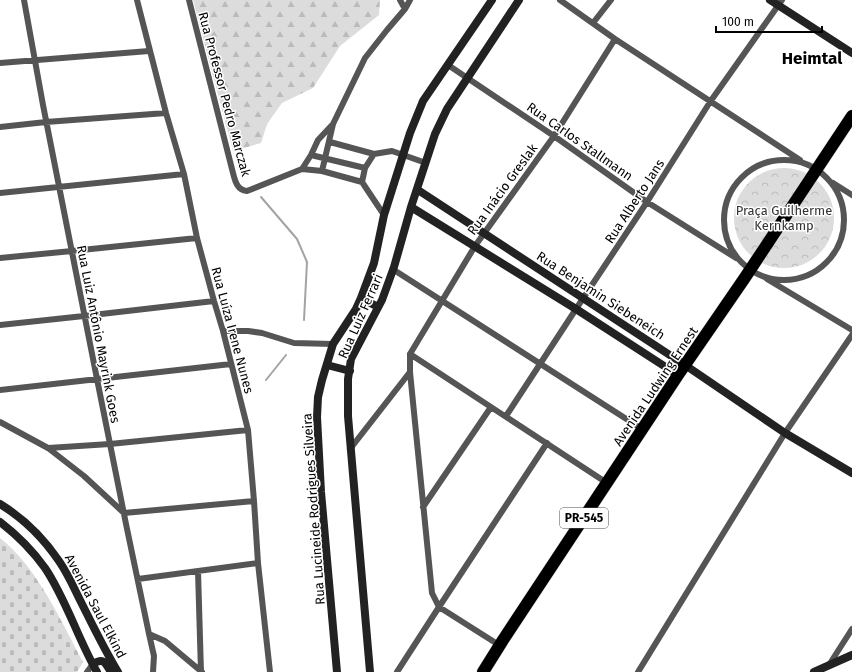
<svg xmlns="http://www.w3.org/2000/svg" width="852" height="672" font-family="'Fira Sans',sans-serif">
  <defs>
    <pattern id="forest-firs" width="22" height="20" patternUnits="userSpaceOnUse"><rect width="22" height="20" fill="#dcdcdc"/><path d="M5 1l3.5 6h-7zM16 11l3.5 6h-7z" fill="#bbb"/></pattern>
    <pattern id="cemetery-stones" width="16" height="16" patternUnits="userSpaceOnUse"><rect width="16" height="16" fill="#dcdcdc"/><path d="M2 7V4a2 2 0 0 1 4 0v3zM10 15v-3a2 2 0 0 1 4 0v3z" fill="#bbb"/></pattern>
    <pattern id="park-crowns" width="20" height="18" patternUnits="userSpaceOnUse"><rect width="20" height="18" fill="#dcdcdc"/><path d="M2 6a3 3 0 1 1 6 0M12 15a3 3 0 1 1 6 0" fill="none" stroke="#bbb"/></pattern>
  </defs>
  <rect width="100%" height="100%" fill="#fff"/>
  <!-- forest -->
  <path fill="url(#forest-firs)" d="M 193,0 L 380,0 L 379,15 L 340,46 L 313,88 L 282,103 L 267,124 L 261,143 L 233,151 Z"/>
  <!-- cemetery -->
  <path fill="url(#cemetery-stones)" d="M 0,538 C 37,567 61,621 83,662 L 77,672 L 0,672 Z"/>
  <!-- park -->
  <path fill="url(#park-crowns)" d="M734 218a50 50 0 1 1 100 0a50 50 0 1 1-100 0Z"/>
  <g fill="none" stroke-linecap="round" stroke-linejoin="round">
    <!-- stream -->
    <path stroke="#a3a3a3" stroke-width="2" d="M 261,197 L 297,239 L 307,262 L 304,320
      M 266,380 L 286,355"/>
    <defs>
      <path id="highway" d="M 483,672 L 503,640 L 678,375 L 744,279 L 852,116"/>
    </defs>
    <!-- highway casing -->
    <use href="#highway" stroke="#dbdbdb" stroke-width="13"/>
    <!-- street -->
    <path stroke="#555" stroke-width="6" d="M 24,0 L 43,105 L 97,379 L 126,524 L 149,634 L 154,656 L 153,672
      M 137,0 L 166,113 L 184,174 L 197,238 L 214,301 L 223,331 L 248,430 L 254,501 L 258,563 L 270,672
      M 189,0 L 233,173 C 235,181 237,190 247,191 L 302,169 L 311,155 L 318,140 L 333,124 L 365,58 L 387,30 L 405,9 L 410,0
      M 400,0 L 405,9
      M 560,0 L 615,39 L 800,160
      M 593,23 L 611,0
      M 0,63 L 149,51
      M 448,65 L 554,136 L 647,202 L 736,258
      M 0,127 L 46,122 L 166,113
      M 330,142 L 374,154 L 392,151 L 426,163
      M 311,155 L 365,168
      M724 220a60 60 0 1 1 120 0a60 60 0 1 1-120 0Z
      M 302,169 L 322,171 L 362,182 L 384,215
      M 322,171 L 333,124
      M 362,182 L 365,168 L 374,154
      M 833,183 L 852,195
      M 0,193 L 184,174
      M 0,258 L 72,251 L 197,238
      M 394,270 L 642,429
      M 767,279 L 852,330
      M 0,325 L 84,316 L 214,301
      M 223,331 L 248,331 L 262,333 L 294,343 L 333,344
      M 410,354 L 475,246 L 554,136 L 615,39
      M 410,354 L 410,372 L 432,593 L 439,607 L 499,645
      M 410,354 L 607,483
      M 0,390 L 231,364
      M 506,416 L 576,309 L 647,202 L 710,102 L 782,0
      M 0,422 L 48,448 L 84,476 L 124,513 L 254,501
      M 48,448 L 110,444 L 248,430
      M 350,449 L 410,372
      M 423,507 L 491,407
      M 198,571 L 201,672
      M 138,579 L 258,563
      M 149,634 L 165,641 L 202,672
      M 829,665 L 852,629
      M 87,672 L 93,664
      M 397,672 L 439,607 L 547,443
      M 638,672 L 785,433 L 852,335"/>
    <!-- secondary -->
    <path stroke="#222" stroke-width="8" d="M 770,0 L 852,53
      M 418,190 L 685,365 L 785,433 L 852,473
      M 411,207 L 576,309 L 678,375
      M 361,298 L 378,307
      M 327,365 L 350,371
      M 0,504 C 23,518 44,539 59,561 C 68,574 74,588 81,602 C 93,626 104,649 118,672
      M 0,522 C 17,535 32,550 45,568 C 66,599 78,639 97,672
      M 93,664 C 104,657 105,663 111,672
      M 337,672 L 321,492 L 317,417 L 318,397 L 322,380 L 333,344 L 356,309 L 361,298 L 374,263 L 384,215 L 410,133 L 423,101 L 492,0
      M 370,672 L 348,416 L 348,379 L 351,359 L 382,300 L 394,267 L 411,207 L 435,134 L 447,109 L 519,0
      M 814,672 L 852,655"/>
    <!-- highway -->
    <use href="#highway" stroke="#000" stroke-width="12"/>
  </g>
  <g text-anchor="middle" stroke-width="3" stroke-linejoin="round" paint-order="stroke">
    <!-- shield labels -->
    <rect fill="#fff" stroke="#4c4c4c" stroke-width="1" x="560" y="508" width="48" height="20" rx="3"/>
    <g font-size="12" font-weight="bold" fill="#000">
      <text x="584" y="522">PR-545</text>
    </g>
    <!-- street labels -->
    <g font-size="13" fill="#000" stroke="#fff">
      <text transform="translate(225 94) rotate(75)" y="5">Rua Professor Pedro Marczak</text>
      <text transform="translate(580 141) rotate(35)" y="5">Rua Carlos Stallmann</text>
      <text transform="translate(502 189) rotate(-54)" y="5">Rua Inácio Greslak</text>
      <text transform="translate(634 201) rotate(-57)" y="5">Rua Alberto Jans</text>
      <text transform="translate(601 295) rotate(33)" y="5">Rua Benjamin Siebeneich</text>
      <text transform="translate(360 316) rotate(-66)" y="5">Rua Luiz Ferrari</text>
      <text transform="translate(233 330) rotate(75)" y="5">Rua Luíza Irene Nunes</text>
      <text transform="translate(99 334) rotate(79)" y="5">Rua Luiz Antônio Mayrink Goes</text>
      <text transform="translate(655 386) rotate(-56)" y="5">Avenida Ludwing Ernest</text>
      <text transform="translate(313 509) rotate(-94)" y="5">Rua Lucineide Rodrigues Silveira</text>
      <text transform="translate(96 606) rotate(62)" y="5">Avenida Saul Elkind</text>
    </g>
    <!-- park labels -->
    <g font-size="13" fill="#333" stroke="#fff">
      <text x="784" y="215">Praça Guilherme<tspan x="784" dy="15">Kernkamp</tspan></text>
    </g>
    <!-- district labels -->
    <g font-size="17" font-weight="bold" fill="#000" stroke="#fff">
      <text x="812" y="64">Heimtal</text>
    </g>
  </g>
  <!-- scale -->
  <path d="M716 26v6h106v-6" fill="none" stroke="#000000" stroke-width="2"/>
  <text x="722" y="26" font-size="12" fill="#000000" stroke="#ffffff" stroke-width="3" paint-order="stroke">100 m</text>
</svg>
